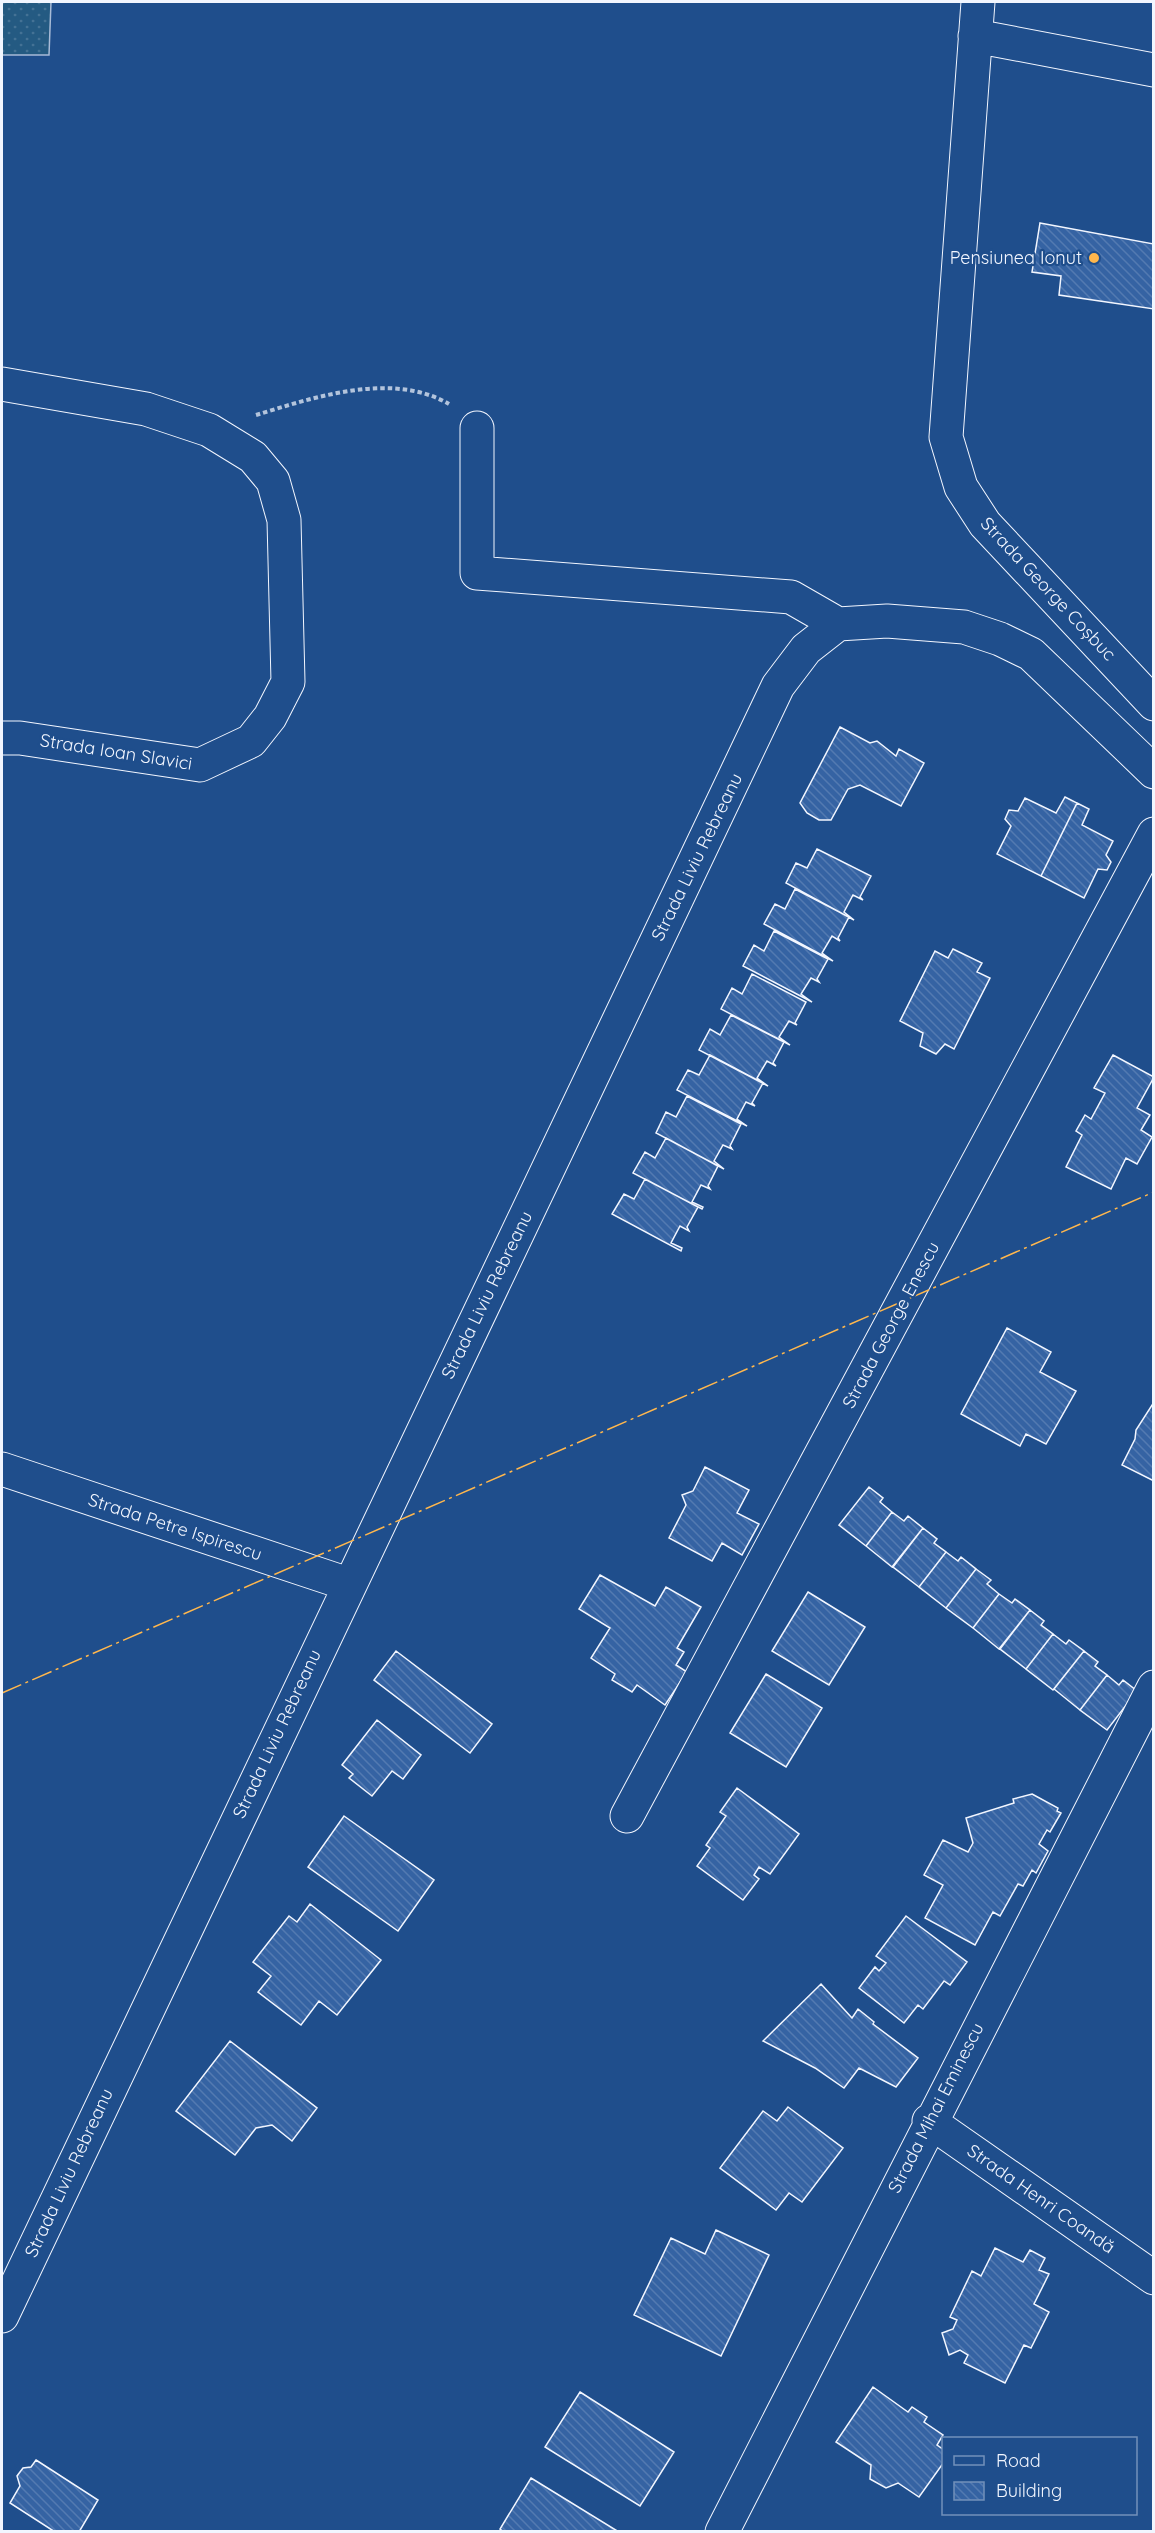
<svg xmlns="http://www.w3.org/2000/svg" width="1155" height="2533" font-family="Quicksand,sans-serif">
  <defs>
    <pattern id="park-dots" width="8" height="8" patternUnits="userSpaceOnUse" patternTransform="scale(1.5)"><rect width="8" height="8" fill="#245a82"/><path d="M2 2h.1M6 6h.1" fill="none" stroke="#447295" stroke-width="1.8" stroke-linecap="round"/></pattern>
    <pattern id="building-back-hatch" width="6" height="6" patternUnits="userSpaceOnUse" patternTransform="scale(1.5)"><rect width="6" height="6" fill="#3563a3"/><path d="M-1 5l2 2M0 0l6 6M5-1l2 2" fill="none" stroke="#537ab1"/></pattern>
  </defs>
  <rect width="100%" height="100%" fill="#1f4e8c"/>
  <!-- park -->
  <path fill="url(#park-dots)" stroke="#a8bbd7" stroke-width="1.5" d="M 2,2 L 51,2 L 49,55 L 2,55 Z"/>
  <!-- building -->
  <path fill="url(#building-back-hatch)" stroke="#f2f6ff" stroke-width="1.5" d="M 1040,223 L 1154,244 L 1154,309 L 1059,295 L 1061,276 L 1032,272 Z
    M 840,727 L 870,743 L 877,741 L 896,756 L 899,749 L 924,763 L 901,806 L 860,785 L 848,789 L 831,820 L 819,820 L 807,813 L 800,803 Z
    M 1065,797 L 1077,803 L 1041,876 L 997,854 L 1011,826 L 1005,819 L 1009,810 L 1018,811 L 1025,798 L 1056,813 Z
    M 1077,803 L 1089,809 L 1082,825 L 1113,841 L 1106,855 L 1111,862 L 1107,870 L 1098,869 L 1084,898 L 1041,876 Z
    M 817,849 L 871,876 L 860,897 L 863,900 L 853,895 L 844,912 L 854,920 L 786,883 L 796,863 L 807,868 Z
    M 795,889 L 849,917 L 838,938 L 840,941 L 832,936 L 822,953 L 833,961 L 764,924 L 775,904 L 785,909 Z
    M 774,931 L 828,959 L 817,979 L 819,982 L 811,978 L 801,994 L 812,1002 L 743,966 L 754,945 L 764,951 Z
    M 953,949 L 982,963 L 977,972 L 990,978 L 954,1049 L 945,1044 L 936,1054 L 920,1046 L 923,1033 L 900,1021 L 935,951 L 948,958 Z
    M 752,974 L 806,1002 L 795,1023 L 797,1025 L 789,1021 L 779,1037 L 790,1045 L 721,1009 L 732,988 L 742,994 Z
    M 731,1015 L 784,1042 L 773,1063 L 776,1066 L 767,1061 L 757,1078 L 768,1086 L 699,1050 L 710,1029 L 720,1035 Z
    M 710,1055 L 763,1083 L 752,1103 L 755,1106 L 746,1102 L 737,1119 L 747,1126 L 677,1090 L 688,1070 L 699,1075 Z
    M 1113,1055 L 1154,1077 L 1137,1108 L 1150,1115 L 1141,1130 L 1152,1137 L 1137,1164 L 1126,1158 L 1111,1189 L 1066,1167 L 1082,1135 L 1076,1131 L 1085,1115 L 1091,1119 L 1105,1093 L 1094,1088 Z
    M 687,1096 L 741,1124 L 730,1146 L 732,1149 L 723,1145 L 714,1161 L 724,1169 L 656,1133 L 666,1112 L 676,1117 Z
    M 666,1138 L 718,1166 L 708,1186 L 710,1189 L 701,1185 L 692,1202 L 703,1207 L 702,1209 L 633,1173 L 645,1152 L 655,1158 Z
    M 645,1179 L 698,1207 L 687,1227 L 689,1231 L 680,1226 L 671,1243 L 682,1248 L 681,1251 L 612,1214 L 624,1194 L 634,1199 Z
    M 1007,1328 L 1051,1352 L 1040,1372 L 1076,1391 L 1046,1444 L 1026,1434 L 1020,1446 L 961,1414 Z
    M 1154,1402 L 1154,1481 L 1122,1465 L 1135,1439 L 1136,1430 Z
    M 705,1467 L 749,1490 L 737,1513 L 759,1524 L 742,1555 L 722,1543 L 712,1561 L 669,1538 L 686,1505 L 682,1495 L 693,1491 Z
    M 869,1487 L 883,1498 L 880,1502 L 892,1512 L 866,1546 L 839,1525 Z
    M 892,1512 L 904,1521 L 908,1516 L 923,1528 L 892,1567 L 866,1546 Z
    M 923,1528 L 937,1539 L 934,1543 L 946,1552 L 919,1587 L 893,1567 Z
    M 946,1552 L 958,1561 L 961,1557 L 976,1569 L 946,1608 L 919,1587 Z
    M 976,1569 L 991,1580 L 987,1584 L 999,1594 L 973,1628 L 946,1608 Z
    M 600,1575 L 655,1606 L 666,1587 L 701,1607 L 677,1648 L 684,1652 L 676,1665 L 687,1672 L 665,1705 L 637,1685 L 632,1692 L 612,1680 L 615,1674 L 591,1658 L 610,1628 L 579,1609 Z
    M 808,1592 L 865,1627 L 829,1685 L 772,1651 Z
    M 999,1594 L 1012,1603 L 1015,1599 L 1030,1610 L 999,1649 L 973,1628 Z
    M 1030,1610 L 1044,1621 L 1041,1625 L 1053,1634 L 1026,1669 L 1000,1649 Z
    M 1053,1634 L 1066,1644 L 1069,1640 L 1084,1651 L 1053,1690 L 1026,1669 Z
    M 396,1651 L 492,1724 L 470,1753 L 374,1680 Z
    M 1084,1651 L 1098,1662 L 1095,1666 L 1107,1675 L 1080,1710 L 1054,1689 Z
    M 766,1674 L 822,1708 L 786,1767 L 730,1733 Z
    M 1107,1675 L 1119,1685 L 1123,1680 L 1137,1691 L 1107,1730 L 1080,1710 Z
    M 377,1720 L 421,1755 L 403,1779 L 392,1771 L 372,1796 L 349,1778 L 353,1774 L 342,1765 Z
    M 737,1788 L 799,1834 L 770,1874 L 759,1867 L 754,1875 L 759,1879 L 743,1900 L 697,1866 L 710,1848 L 706,1845 L 726,1816 L 720,1812 Z
    M 1032,1794 L 1058,1808 L 1057,1811 L 1061,1813 L 1050,1832 L 1047,1830 L 1039,1844 L 1048,1851 L 1036,1873 L 1032,1870 L 1023,1886 L 1018,1884 L 1000,1916 L 993,1912 L 975,1945 L 925,1918 L 943,1885 L 924,1875 L 943,1840 L 968,1852 L 973,1843 L 966,1818 L 1014,1803 L 1013,1799 Z
    M 344,1816 L 434,1880 L 398,1931 L 308,1867 Z
    M 310,1904 L 381,1960 L 337,2015 L 319,2001 L 301,2025 L 258,1992 L 271,1976 L 253,1962 L 289,1916 L 297,1922 Z
    M 906,1916 L 967,1962 L 950,1985 L 944,1981 L 923,2009 L 918,2005 L 904,2023 L 859,1988 L 875,1967 L 879,1971 L 886,1963 L 876,1956 Z
    M 821,1984 L 852,2018 L 858,2009 L 874,2022 L 873,2024 L 918,2058 L 896,2087 L 859,2068 L 844,2088 L 815,2068 L 763,2041 Z
    M 230,2041 L 317,2108 L 292,2141 L 272,2125 L 256,2128 L 235,2155 L 176,2111 Z
    M 788,2107 L 843,2148 L 802,2202 L 789,2193 L 776,2210 L 720,2168 L 763,2111 L 777,2121 Z
    M 716,2230 L 769,2255 L 721,2356 L 634,2315 L 671,2238 L 705,2254 Z
    M 995,2248 L 1023,2262 L 1030,2250 L 1045,2258 L 1039,2270 L 1049,2274 L 1034,2304 L 1049,2312 L 1031,2348 L 1024,2345 L 1005,2383 L 964,2363 L 968,2355 L 960,2350 L 949,2355 L 942,2333 L 953,2329 L 957,2320 L 950,2317 L 972,2271 L 981,2276 Z
    M 873,2387 L 908,2412 L 912,2407 L 927,2417 L 924,2422 L 943,2435 L 937,2445 L 944,2450 L 944,2462 L 919,2497 L 898,2483 L 886,2488 L 870,2479 L 871,2465 L 836,2442 Z
    M 580,2392 L 674,2452 L 640,2506 L 545,2447 Z
    M 36,2460 L 98,2500 L 79,2532 L 55,2532 L 10,2503 L 20,2486 L 17,2476 L 23,2468 L 31,2467 Z
    M 531,2478 L 619,2532 L 504,2532 L 500,2529 Z"/>
  <g fill="none" stroke-linecap="round" stroke-linejoin="round">
    <defs>
      <path id="street" d="M 978,2 L 946,437 L 961,487 L 985,524 L 1154,704
        M 975,36 L 1154,70
        M 2,384 L 146,409 L 209,430 L 253,457 L 273,481 L 284,520 L 288,682 L 270,717 L 251,741 L 200,765 L 20,738 L 2,738
        M 477,428 L 477,573 L 791,597 L 838,624
        M 2,1469 L 348,1584
        M 627,1816 L 1154,834
        M 929,2121 L 1154,2278
        M 2,2316 L 778,686 L 806,649 L 838,624 L 887,621 L 964,627 L 1000,639 L 1031,654 L 1154,772
        M 722,2532 L 1154,1687"/>
    </defs>
    <!-- street casing -->
    <use href="#street" stroke="#f2f6ff" stroke-width="35"/>
    <!-- path -->
    <path stroke="#b3c4dc" stroke-width="4" stroke-dasharray="4.5 3" stroke-linecap="butt" d="M 256,415 C 315,397 392,371 449,404"/>
    <!-- street -->
    <use href="#street" stroke="#1f4e8c" stroke-width="33"/>
    <!-- power -->
    <path stroke="#ffb74d" stroke-width="1.5" stroke-dasharray="21 4.5 3 4.5" stroke-linecap="butt" d="M 2,1693 L 1154,1192"/>
  </g>
  <!-- markers -->
  <circle fill="#ffb74d" stroke="#1f4e8c" stroke-width="2" cx="1094" cy="258" r="6"/>
  <g text-anchor="middle" stroke-width="4.5" stroke-linejoin="round" paint-order="stroke">
    <!-- poi labels -->
    <g font-size="18" fill="#f2f6ff" stroke="#1f4e8c" text-anchor="end">
      <text x="1082" y="264">Pensiunea Ionut</text>
    </g>
    <!-- street labels -->
    <g font-size="18" fill="#f2f6ff" stroke="#1f4e8c">
      <text transform="translate(1048 589) rotate(47)" y="6">Strada George Coșbuc</text>
      <text transform="translate(116 752) rotate(9)" y="6">Strada Ioan Slavici</text>
      <text transform="translate(697 857) rotate(-64)" y="6">Strada Liviu Rebreanu</text>
      <text transform="translate(487 1295) rotate(-64)" y="6">Strada Liviu Rebreanu</text>
      <text transform="translate(891 1325) rotate(-62)" y="6">Strada George Enescu</text>
      <text transform="translate(175 1527) rotate(18)" y="6">Strada Petre Ispirescu</text>
      <text transform="translate(277 1734) rotate(-65)" y="6">Strada Liviu Rebreanu</text>
      <text transform="translate(936 2108) rotate(-63)" y="6">Strada Mihai Eminescu</text>
      <text transform="translate(69 2173) rotate(-65)" y="6">Strada Liviu Rebreanu</text>
      <text transform="translate(1041 2199) rotate(35)" y="6">Strada Henri Coandă</text>
    </g>
  </g>
  <!-- border -->
  <rect width="1155" height="2533" fill="none" stroke="#f2f6ff" stroke-width="6"/>
  <!-- legend -->
  <rect x="942" y="2437" width="195" height="78" fill="#1f4e8c" stroke="#7391ba" stroke-width="1.5"/>
  <rect x="954" y="2456" width="30" height="9" fill="#1f4e8c" stroke="#7391ba" stroke-width="1.5"/>
  <text x="996" y="2467" font-size="18" fill="#f2f6ff">Road</text>
  <rect x="954" y="2482" width="30" height="18" fill="url(#building-back-hatch)" stroke="#7391ba" stroke-width="1.5"/>
  <text x="996" y="2497" font-size="18" fill="#f2f6ff">Building</text>
</svg>
